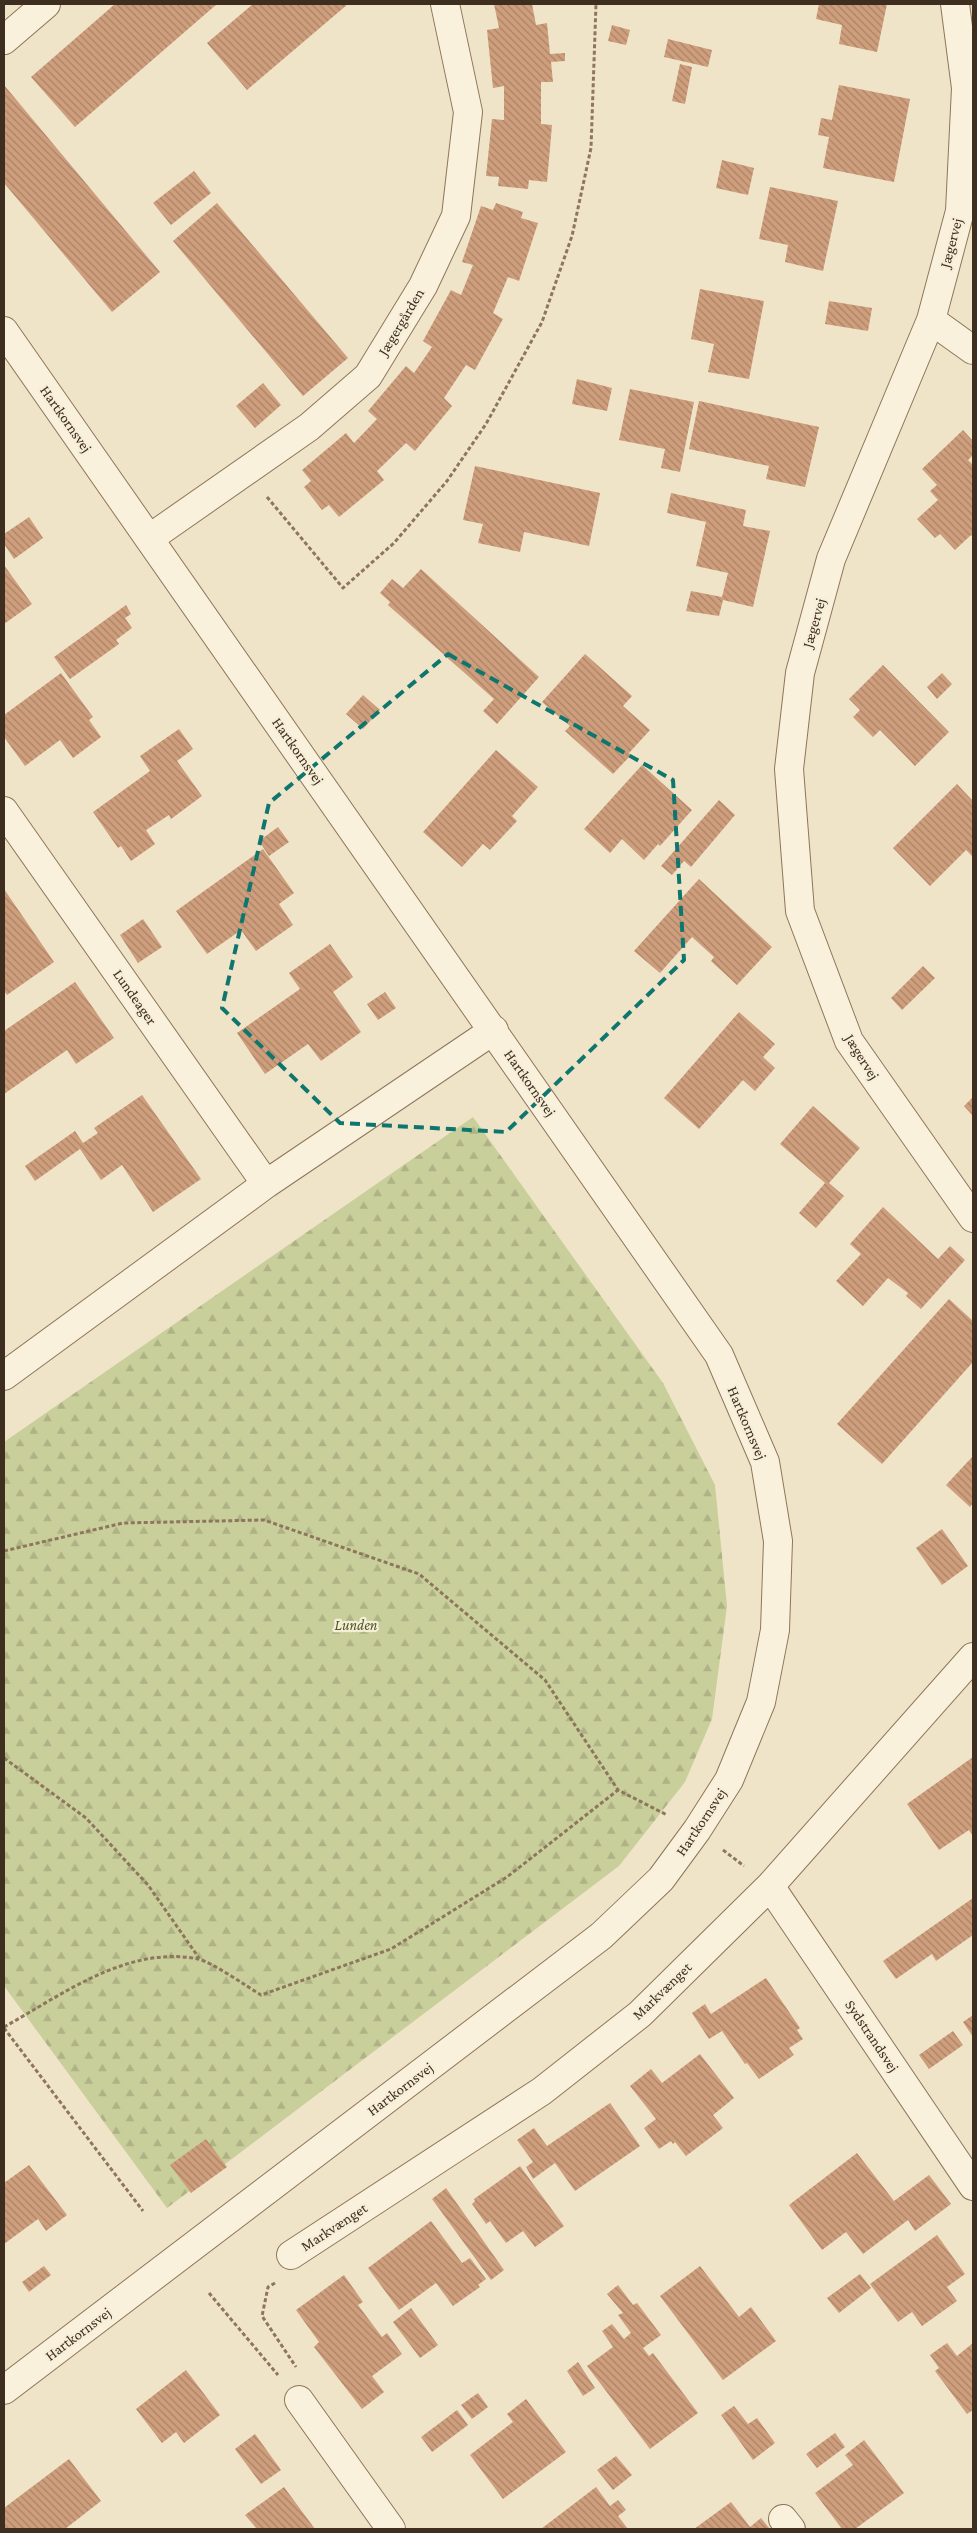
<svg xmlns="http://www.w3.org/2000/svg" width="977" height="2533" font-family="'Crimson Pro',serif">
  <defs>
    <pattern id="forest-firs" width="22" height="20" patternUnits="userSpaceOnUse" patternTransform="scale(1.25)"><rect width="22" height="20" fill="#c9cf9b"/><path d="M5 1l3.5 6h-7zM16 11l3.5 6h-7z" fill="#aeb285"/></pattern>
    <pattern id="building-back-hatch" width="6" height="6" patternUnits="userSpaceOnUse" patternTransform="scale(1.25)"><rect width="6" height="6" fill="#cf9f7d"/><path d="M-1 5l2 2M0 0l6 6M5-1l2 2" fill="none" stroke="#a98266"/></pattern>
  </defs>
  <rect width="100%" height="100%" fill="#f0e4c8"/>
  <!-- forest -->
  <path fill="url(#forest-firs)" d="M 473,1117 L 663,1383 L 715,1485 L 727,1606 L 712,1719 L 685,1782 L 619,1866 L 167,2208 L 4,1986 L 4,1442 Z"/>
  <!-- building -->
  <path fill="url(#building-back-hatch)" d="M 115,4 L 217,4 L 75,127 L 31,77 Z
    M 253,4 L 348,4 L 247,90 L 207,43 Z
    M 494,4 L 532,4 L 536,25 L 547,23 L 550,54 L 565,53 L 565,61 L 551,62 L 553,82 L 541,82 L 541,124 L 552,125 L 547,182 L 529,180 L 528,189 L 498,186 L 499,177 L 486,176 L 492,119 L 504,120 L 504,86 L 493,88 L 487,30 L 499,28 Z
    M 819,4 L 887,4 L 877,52 L 839,44 L 842,25 L 816,19 Z
    M 612,25 L 630,30 L 626,45 L 608,41 Z
    M 668,39 L 712,50 L 708,67 L 664,57 Z
    M 680,64 L 692,67 L 685,104 L 672,101 Z
    M 4,85 L 160,272 L 112,312 L 4,183 Z
    M 839,85 L 910,99 L 894,182 L 823,168 L 829,137 L 818,135 L 821,118 L 832,120 Z
    M 722,160 L 754,168 L 748,195 L 716,188 Z
    M 194,171 L 211,193 L 171,225 L 153,203 Z
    M 770,187 L 838,201 L 823,271 L 785,262 L 788,245 L 759,239 Z
    M 217,203 L 348,358 L 303,396 L 173,241 Z
    M 496,203 L 523,212 L 521,218 L 538,223 L 519,281 L 508,277 L 493,313 L 503,319 L 475,370 L 466,365 L 444,398 L 452,406 L 415,451 L 406,443 L 377,471 L 384,480 L 339,517 L 329,505 L 322,510 L 304,487 L 311,481 L 302,470 L 346,433 L 354,443 L 377,419 L 368,411 L 406,366 L 414,373 L 432,347 L 423,341 L 451,290 L 461,295 L 473,265 L 462,262 L 481,206 L 493,210 Z
    M 700,289 L 764,301 L 749,379 L 708,372 L 714,344 L 691,339 Z
    M 829,301 L 872,308 L 868,331 L 825,324 Z
    M 577,379 L 612,388 L 607,411 L 572,404 Z
    M 263,383 L 281,405 L 255,428 L 236,406 Z
    M 630,389 L 694,402 L 680,472 L 661,468 L 665,449 L 619,440 Z
    M 699,401 L 819,427 L 805,487 L 766,479 L 769,466 L 689,449 Z
    M 963,430 L 973,441 L 973,455 L 968,460 L 973,465 L 973,537 L 971,535 L 955,550 L 940,534 L 935,538 L 917,519 L 938,500 L 930,491 L 937,485 L 922,469 Z
    M 475,466 L 600,493 L 589,546 L 524,532 L 520,552 L 478,543 L 483,524 L 463,520 Z
    M 671,493 L 746,510 L 743,526 L 770,531 L 753,607 L 723,600 L 719,616 L 686,611 L 691,591 L 722,597 L 728,573 L 696,566 L 706,522 L 667,513 Z
    M 29,517 L 43,538 L 14,559 L 4,544 L 4,534 Z
    M 4,565 L 32,604 L 4,624 Z
    M 421,569 L 539,677 L 497,724 L 483,711 L 494,699 L 388,605 L 390,602 L 380,593 L 392,579 L 403,588 Z
    M 126,605 L 131,614 L 125,618 L 132,628 L 116,640 L 119,644 L 70,679 L 54,657 Z
    M 585,654 L 632,696 L 623,706 L 650,730 L 629,753 L 631,755 L 613,774 L 565,731 L 570,726 L 542,702 Z
    M 883,665 L 949,732 L 915,766 L 880,730 L 873,737 L 853,717 L 860,710 L 849,699 Z
    M 61,673 L 93,717 L 89,720 L 101,737 L 73,758 L 60,740 L 25,766 L 4,737 L 4,715 Z
    M 942,673 L 952,684 L 937,699 L 927,687 Z
    M 363,695 L 380,710 L 363,729 L 346,714 Z
    M 179,729 L 193,749 L 177,761 L 202,796 L 171,819 L 169,815 L 146,830 L 155,844 L 131,861 L 121,846 L 118,848 L 93,812 L 150,771 L 140,756 Z
    M 496,750 L 538,787 L 512,816 L 517,821 L 490,850 L 483,844 L 462,867 L 423,832 Z
    M 642,765 L 692,810 L 660,846 L 658,844 L 644,860 L 622,839 L 610,853 L 584,829 Z
    M 957,784 L 973,801 L 973,857 L 966,850 L 930,886 L 893,848 Z
    M 719,800 L 735,815 L 691,867 L 684,861 L 672,875 L 661,866 Z
    M 278,827 L 289,842 L 269,856 L 259,841 Z
    M 263,849 L 294,893 L 279,904 L 293,925 L 256,951 L 241,930 L 207,954 L 176,911 Z
    M 699,879 L 772,947 L 737,985 L 711,961 L 714,957 L 692,937 L 660,973 L 634,951 Z
    M 4,889 L 54,962 L 7,995 L 4,991 Z
    M 143,919 L 162,947 L 138,963 L 120,935 Z
    M 330,944 L 353,977 L 333,992 L 361,1032 L 321,1061 L 308,1044 L 265,1074 L 237,1033 L 300,989 L 289,973 Z
    M 923,966 L 935,978 L 902,1010 L 891,998 Z
    M 75,982 L 114,1038 L 76,1064 L 67,1050 L 4,1094 L 4,1031 Z
    M 385,992 L 396,1008 L 378,1020 L 367,1004 Z
    M 739,1012 L 775,1044 L 763,1057 L 775,1068 L 755,1091 L 743,1080 L 699,1129 L 664,1098 Z
    M 142,1095 L 201,1179 L 153,1212 L 122,1165 L 101,1180 L 80,1149 L 35,1181 L 25,1166 L 75,1131 L 83,1143 L 98,1133 L 94,1128 Z
    M 973,1097 L 973,1116 L 964,1106 Z
    M 813,1106 L 860,1148 L 829,1183 L 844,1196 L 816,1228 L 799,1213 L 825,1183 L 780,1144 Z
    M 883,1207 L 938,1259 L 950,1246 L 965,1260 L 921,1309 L 906,1296 L 908,1293 L 888,1278 L 863,1306 L 836,1281 L 861,1254 L 850,1244 Z
    M 949,1299 L 973,1321 L 973,1362 L 882,1464 L 837,1424 Z
    M 973,1456 L 973,1503 L 970,1507 L 946,1485 Z
    M 942,1529 L 968,1566 L 942,1585 L 916,1548 Z
    M 973,1757 L 973,1836 L 969,1830 L 939,1850 L 907,1804 Z
    M 973,1898 L 973,1935 L 936,1961 L 932,1954 L 896,1979 L 883,1961 Z
    M 766,1978 L 800,2028 L 797,2030 L 803,2039 L 789,2048 L 794,2055 L 759,2079 L 747,2063 L 745,2064 L 722,2031 L 709,2039 L 692,2013 L 705,2004 L 711,2014 Z
    M 973,2015 L 973,2037 L 963,2022 Z
    M 953,2031 L 963,2045 L 929,2069 L 919,2055 Z
    M 700,2054 L 734,2098 L 713,2115 L 723,2128 L 686,2156 L 675,2142 L 673,2144 L 671,2141 L 659,2149 L 644,2128 L 656,2119 L 630,2086 L 651,2069 L 662,2083 Z
    M 610,2103 L 640,2146 L 575,2191 L 555,2163 L 533,2179 L 526,2167 L 533,2162 L 517,2140 L 534,2128 L 547,2146 Z
    M 206,2139 L 227,2167 L 191,2193 L 170,2165 Z
    M 857,2153 L 894,2201 L 929,2175 L 951,2204 L 915,2231 L 908,2220 L 863,2254 L 846,2232 L 822,2250 L 789,2205 Z
    M 29,2165 L 67,2215 L 46,2231 L 38,2219 L 4,2244 L 4,2183 Z
    M 520,2166 L 564,2226 L 535,2247 L 523,2231 L 506,2243 L 490,2221 L 486,2224 L 472,2204 L 475,2201 L 474,2199 Z
    M 446,2188 L 504,2270 L 491,2280 L 432,2199 Z
    M 431,2221 L 462,2263 L 470,2258 L 486,2279 L 478,2285 L 480,2287 L 453,2306 L 436,2283 L 399,2310 L 368,2268 Z
    M 937,2235 L 965,2274 L 947,2287 L 957,2301 L 922,2326 L 912,2312 L 898,2322 L 870,2284 Z
    M 44,2266 L 51,2275 L 29,2292 L 22,2282 Z
    M 700,2266 L 739,2317 L 751,2307 L 776,2341 L 723,2380 L 660,2296 Z
    M 860,2274 L 871,2288 L 839,2313 L 827,2298 Z
    M 344,2275 L 363,2302 L 358,2305 L 382,2337 L 387,2333 L 402,2354 L 372,2376 L 384,2392 L 362,2409 L 314,2347 L 319,2342 L 296,2310 Z
    M 618,2285 L 633,2305 L 637,2303 L 661,2335 L 643,2348 L 649,2356 L 653,2353 L 698,2413 L 650,2449 L 587,2366 L 613,2347 L 602,2331 L 612,2324 L 624,2339 L 631,2333 L 618,2315 L 623,2313 L 607,2294 Z
    M 411,2308 L 438,2345 L 420,2358 L 393,2322 Z
    M 947,2343 L 957,2356 L 973,2343 L 973,2410 L 967,2414 L 935,2371 L 939,2368 L 930,2355 Z
    M 578,2362 L 595,2388 L 583,2396 L 567,2371 Z
    M 186,2370 L 220,2415 L 184,2443 L 176,2432 L 162,2443 L 136,2409 Z
    M 478,2393 L 488,2407 L 472,2419 L 461,2405 Z
    M 526,2399 L 566,2452 L 503,2499 L 470,2455 L 513,2422 L 507,2414 Z
    M 734,2406 L 748,2424 L 757,2418 L 775,2443 L 753,2460 L 721,2415 Z
    M 457,2410 L 468,2425 L 432,2452 L 421,2437 Z
    M 835,2433 L 845,2447 L 817,2468 L 806,2454 Z
    M 255,2434 L 281,2470 L 261,2484 L 235,2449 Z
    M 864,2440 L 904,2493 L 855,2529 L 842,2529 L 815,2493 L 853,2465 L 845,2455 Z
    M 616,2456 L 632,2475 L 613,2490 L 597,2470 Z
    M 69,2459 L 101,2501 L 65,2529 L 4,2529 L 4,2508 Z
    M 284,2487 L 315,2529 L 257,2529 L 245,2515 Z
    M 596,2487 L 610,2506 L 618,2500 L 626,2510 L 618,2516 L 628,2529 L 541,2529 Z
    M 731,2502 L 750,2527 L 761,2518 L 770,2529 L 694,2529 Z"/>
  <g fill="none" stroke-linecap="round" stroke-linejoin="round">
    <defs>
      <path id="minor" d="M 955,4 L 966,88 L 960,211 L 931,320 L 831,559 L 800,673 L 789,769 L 800,911 L 849,1041 L 973,1218
        M 4,40 L 46,4
        M 931,320 L 973,350
        M 150,538 L 309,427 L 368,376 L 423,286 L 456,216 L 468,112 L 445,4
        M 4,811 L 266,1184
        M 4,1376 L 266,1184 L 494,1030
        M 770,1886 L 973,2186
        M 291,2255 L 542,2091 L 640,2014 L 770,1886 L 973,1657
        M 299,2400 L 391,2529
        M 783,2519 L 791,2529"/>
      <path id="tertiary" d="M 4,331 L 719,1355 L 765,1462 L 778,1541 L 775,1630 L 761,1702 L 729,1780 L 697,1830 L 661,1879 L 601,1936 L 4,2390"/>
    </defs>
    <!-- minor casing -->
    <use href="#minor" stroke="#8d765c" stroke-width="30"/>
    <!-- tertiary casing -->
    <use href="#tertiary" stroke="#8d765c" stroke-width="30"/>
    <!-- path -->
    <path stroke="#8d765c" stroke-width="3" stroke-dasharray="4 2.5" stroke-linecap="butt" d="M 267,497 L 343,588 L 394,543 L 447,481 L 486,424 L 542,322 L 572,236 L 591,148 L 596,4
      M 4,1551 L 123,1523 L 264,1520 L 419,1574 L 545,1680 L 618,1790 L 667,1815
      M 4,1758 L 86,1818 L 148,1885 L 199,1958
      M 723,1850 L 744,1866
      M 4,2027 C 62,1995 127,1945 198,1959 C 210,1961 248,1987 261,1995 L 391,1949 L 507,1877 L 618,1790
      M 4,2028 L 143,2211
      M 275,2283 L 268,2287 L 262,2316 L 296,2367
      M 209,2293 L 278,2375"/>
    <!-- minor -->
    <use href="#minor" stroke="#faf1dc" stroke-width="28"/>
    <!-- tertiary -->
    <use href="#tertiary" stroke="#faf1dc" stroke-width="28"/>
  </g>
  <!-- marked area -->
  <path fill="none" stroke="#0f766e" stroke-width="4" stroke-dasharray="10 6" stroke-linejoin="round" d="M 448,654 L 673,780 L 684,960 L 506,1132 L 340,1123 L 222,1008 L 269,803 Z"/>
  <g text-anchor="middle" stroke-width="4.5" stroke-linejoin="round" paint-order="stroke">
    <!-- street labels -->
    <g font-size="15" fill="#3d2e20" stroke="#f7eed8">
      <text transform="translate(951 243) rotate(-75)" y="5">Jægervej</text>
      <text transform="translate(401 322) rotate(-59)" y="5">Jægergården</text>
      <text transform="translate(66 419) rotate(55)" y="5">Hartkornsvej</text>
      <text transform="translate(814 623) rotate(-74)" y="5">Jægervej</text>
      <text transform="translate(298 751) rotate(55)" y="5">Hartkornsvej</text>
      <text transform="translate(135 997) rotate(55)" y="5">Lundeager</text>
      <text transform="translate(862 1057) rotate(58)" y="5">Jægervej</text>
      <text transform="translate(530 1083) rotate(55)" y="5">Hartkornsvej</text>
      <text transform="translate(747 1423) rotate(67)" y="5">Hartkornsvej</text>
      <text transform="translate(701 1822) rotate(-56)" y="5">Hartkornsvej</text>
      <text transform="translate(662 1991) rotate(-44)" y="5">Markvænget</text>
      <text transform="translate(872 2036) rotate(56)" y="5">Sydstrandsvej</text>
      <text transform="translate(400 2089) rotate(-37)" y="5">Hartkornsvej</text>
      <text transform="translate(334 2227) rotate(-33)" y="5">Markvænget</text>
      <text transform="translate(78 2334) rotate(-37)" y="5">Hartkornsvej</text>
    </g>
    <!-- park labels -->
    <g font-size="15" font-style="italic" fill="#4d5a26" stroke="#f7eed8">
      <text x="356" y="1630">Lunden</text>
    </g>
  </g>
  <!-- border -->
  <rect width="977" height="2533" fill="none" stroke="#3d2e20" stroke-width="10"/>
</svg>
